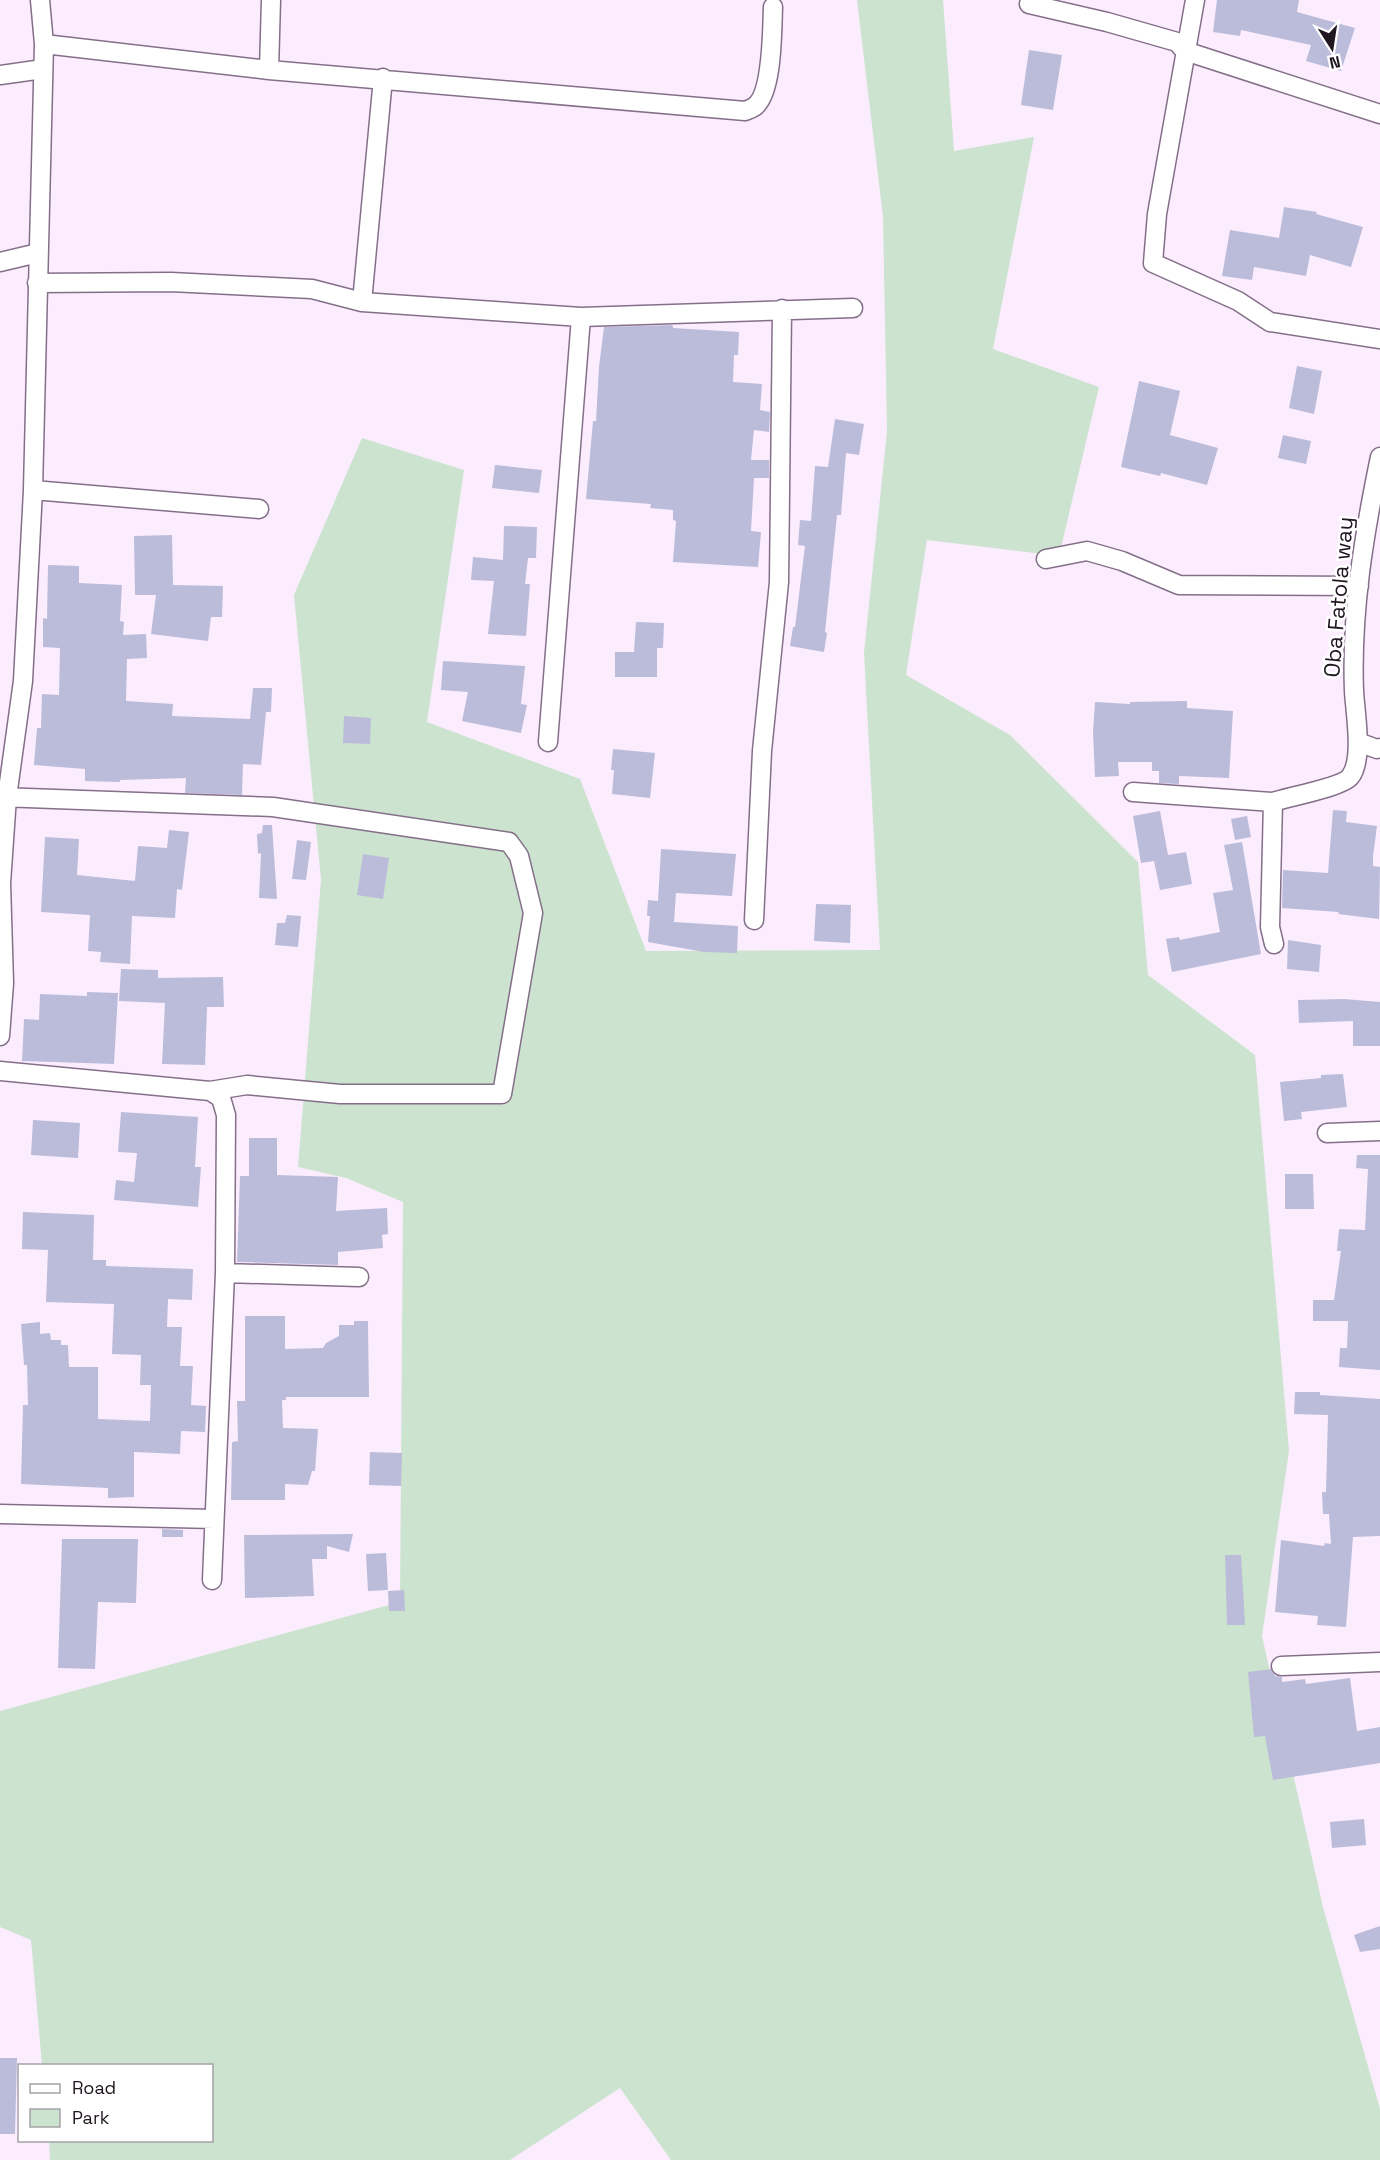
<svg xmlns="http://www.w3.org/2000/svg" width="1380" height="2160" font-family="'Space Grotesk',sans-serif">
  <rect width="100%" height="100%" fill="#fbedfe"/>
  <!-- green -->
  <path fill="#cce3cf" d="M 857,0 L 943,0 L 954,151 L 1034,137 L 993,349 L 1099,387 L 1059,556 L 927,540 L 906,675 L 1010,735 L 1138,862 L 1148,975 L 1255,1055 L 1289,1451 L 1262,1636 L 1323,1907 L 1380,2109 L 1380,2160 L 671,2160 L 620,2088 L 510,2160 L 50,2160 L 49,2141 L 212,2140 L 212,2066 L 42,2065 L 31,1940 L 0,1927 L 0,1711 L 400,1602 L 403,1202 L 346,1178 L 298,1167 L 321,880 L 294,595 L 362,438 L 464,470 L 427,722 L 580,779 L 646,951 L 880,950 L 864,653 L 887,431 L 883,217 Z"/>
  <!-- building -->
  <path fill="#bbbcda" d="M 1217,0 L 1299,0 L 1297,12 L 1355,28 L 1341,71 L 1306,61 L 1311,45 L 1241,30 L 1240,36 L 1213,32 Z
    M 1029,50 L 1062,55 L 1053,110 L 1021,105 Z
    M 1284,207 L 1317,212 L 1316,214 L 1363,227 L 1351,267 L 1310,255 L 1306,276 L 1254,267 L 1252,280 L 1222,276 L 1230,230 L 1279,238 Z
    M 671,325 L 673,326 L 673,328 L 739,332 L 738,355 L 734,355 L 733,382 L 762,384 L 760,410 L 770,412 L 769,432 L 754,430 L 751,460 L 769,460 L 769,478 L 754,478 L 751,531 L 761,532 L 758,567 L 673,562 L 676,521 L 673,520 L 673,510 L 650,508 L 651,504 L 586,499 L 593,421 L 596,421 L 599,367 L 604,327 Z
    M 1297,366 L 1322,371 L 1314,414 L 1289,408 Z
    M 1139,381 L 1180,391 L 1170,435 L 1218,448 L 1207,485 L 1161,473 L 1160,476 L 1121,467 Z
    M 835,419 L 864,424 L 859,455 L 846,453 L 841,515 L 837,515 L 825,632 L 827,633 L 824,652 L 790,646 L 793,627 L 795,627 L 805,546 L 798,545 L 800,520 L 811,521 L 815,466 L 828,467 Z
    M 1283,435 L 1311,441 L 1306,464 L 1278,458 Z
    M 495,465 L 542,470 L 539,493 L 492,488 Z
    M 504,526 L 537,527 L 536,558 L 528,558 L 525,584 L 530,584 L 526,636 L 488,634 L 494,581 L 471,580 L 473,557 L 503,560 Z
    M 172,535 L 173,585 L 223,586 L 222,617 L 211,617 L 208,641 L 151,634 L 156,595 L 135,595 L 134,536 Z
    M 48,565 L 79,566 L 79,583 L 122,585 L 120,621 L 124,622 L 123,635 L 146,634 L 147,658 L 127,659 L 126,701 L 173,704 L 172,716 L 250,719 L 253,688 L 272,688 L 271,712 L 266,712 L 261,765 L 243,764 L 242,795 L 185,793 L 186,778 L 120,780 L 120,782 L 85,781 L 85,769 L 34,765 L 37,728 L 41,728 L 42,694 L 59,695 L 60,648 L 43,647 L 43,618 L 47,619 Z
    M 636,622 L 664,623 L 663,648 L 657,648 L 657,677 L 615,677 L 615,652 L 634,652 Z
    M 443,661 L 525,666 L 521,704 L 527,705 L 521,733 L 462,721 L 468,692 L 441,690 Z
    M 1187,701 L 1187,708 L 1233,711 L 1229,778 L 1179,776 L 1179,784 L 1159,783 L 1159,771 L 1152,771 L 1152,762 L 1118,762 L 1119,776 L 1095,777 L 1093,732 L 1095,702 L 1130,704 L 1130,702 Z
    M 344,716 L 371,718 L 370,744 L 343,743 Z
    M 613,749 L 655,753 L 650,798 L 612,794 L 614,770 L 611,770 Z
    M 1333,810 L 1347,811 L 1346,822 L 1377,826 L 1373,856 L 1373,866 L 1380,867 L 1379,919 L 1338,914 L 1339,912 L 1282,908 L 1283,870 L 1328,873 Z
    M 1160,811 L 1168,855 L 1186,852 L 1192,884 L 1160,890 L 1154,861 L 1141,863 L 1133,816 Z
    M 1247,816 L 1251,837 L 1235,840 L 1231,819 Z
    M 263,825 L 272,825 L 277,899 L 259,898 L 261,853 L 258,854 L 257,834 L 262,833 Z
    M 169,830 L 189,832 L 182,890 L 177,889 L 175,918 L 132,916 L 130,964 L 100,962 L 101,952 L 88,951 L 90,915 L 41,912 L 45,837 L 79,839 L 77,875 L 135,881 L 138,846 L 167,848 Z
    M 297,840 L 311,842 L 306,880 L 292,879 Z
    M 1242,842 L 1261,954 L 1172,972 L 1166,939 L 1179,937 L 1180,940 L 1220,932 L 1213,893 L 1233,890 L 1224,845 Z
    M 661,849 L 736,854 L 732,896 L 676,893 L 674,922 L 738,926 L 737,953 L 704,952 L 648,942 L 650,916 L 647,916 L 648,900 L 658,901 Z
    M 363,854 L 389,858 L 383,899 L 357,895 Z
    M 816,904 L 851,905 L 850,943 L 814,941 Z
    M 287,915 L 301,916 L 298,947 L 275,945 L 277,923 L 285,923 Z
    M 1288,940 L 1321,945 L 1319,972 L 1287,969 Z
    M 121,969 L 158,970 L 158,978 L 223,977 L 224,1007 L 207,1007 L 205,1065 L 162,1064 L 165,1003 L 119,1001 Z
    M 87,992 L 118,993 L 114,1064 L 22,1061 L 24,1019 L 39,1020 L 40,994 L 87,996 Z
    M 1344,999 L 1380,1002 L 1380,1046 L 1353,1046 L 1353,1021 L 1299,1023 L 1298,1000 Z
    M 1343,1074 L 1347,1107 L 1301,1112 L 1302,1119 L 1284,1121 L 1280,1082 L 1321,1078 L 1321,1075 Z
    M 121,1112 L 198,1117 L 195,1167 L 201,1167 L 198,1207 L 114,1200 L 116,1180 L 134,1182 L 137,1153 L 118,1152 Z
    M 33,1120 L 80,1123 L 78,1158 L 31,1155 Z
    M 249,1138 L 277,1138 L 277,1175 L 338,1177 L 336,1211 L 387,1208 L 388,1234 L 382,1235 L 383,1248 L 338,1252 L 338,1265 L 237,1262 L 240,1176 L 249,1176 Z
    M 1357,1155 L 1380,1155 L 1380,1370 L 1339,1367 L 1340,1348 L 1347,1348 L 1348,1321 L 1313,1321 L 1313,1300 L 1334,1300 L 1341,1251 L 1337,1251 L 1339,1229 L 1365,1230 L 1368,1169 L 1356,1168 Z
    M 1285,1174 L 1313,1174 L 1314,1209 L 1285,1209 Z
    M 23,1212 L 94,1215 L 93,1260 L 106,1260 L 106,1266 L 193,1269 L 192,1300 L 168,1299 L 167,1327 L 182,1327 L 180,1366 L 193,1366 L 191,1405 L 206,1406 L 205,1432 L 181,1431 L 180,1454 L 134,1452 L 134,1497 L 108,1498 L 108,1488 L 21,1484 L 23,1405 L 28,1405 L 27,1365 L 24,1365 L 21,1324 L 40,1322 L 40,1334 L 50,1333 L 51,1340 L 61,1340 L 61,1345 L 68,1345 L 69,1367 L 98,1367 L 98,1419 L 150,1421 L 151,1385 L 140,1385 L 141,1355 L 112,1354 L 114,1304 L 46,1302 L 48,1250 L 22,1249 Z
    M 245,1316 L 285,1316 L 285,1349 L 323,1348 L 326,1343 L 339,1336 L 339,1325 L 354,1325 L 354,1321 L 368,1321 L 369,1397 L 286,1397 L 286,1400 L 282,1400 L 283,1428 L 318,1429 L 315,1471 L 312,1471 L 308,1485 L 285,1484 L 285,1500 L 231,1500 L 232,1442 L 238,1441 L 237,1401 L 245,1401 Z
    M 1295,1392 L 1320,1392 L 1320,1395 L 1380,1399 L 1380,1536 L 1353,1537 L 1346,1627 L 1317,1625 L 1318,1616 L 1275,1612 L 1281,1540 L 1324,1546 L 1325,1543 L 1331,1544 L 1329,1514 L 1323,1514 L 1322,1492 L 1326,1492 L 1328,1415 L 1294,1414 Z
    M 370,1452 L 402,1453 L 401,1486 L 369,1485 Z
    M 162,1529 L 183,1530 L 183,1537 L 162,1537 Z
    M 353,1534 L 349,1552 L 327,1546 L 327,1559 L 312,1559 L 314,1596 L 245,1598 L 244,1535 Z
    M 62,1539 L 138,1539 L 136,1603 L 98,1602 L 95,1669 L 58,1668 Z
    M 386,1553 L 388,1590 L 368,1591 L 366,1554 Z
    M 1225,1555 L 1241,1555 L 1245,1625 L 1227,1625 Z
    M 404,1590 L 405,1611 L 389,1611 L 388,1591 Z
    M 1271,1669 L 1275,1676 L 1282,1677 L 1282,1682 L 1305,1679 L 1306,1684 L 1350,1678 L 1357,1731 L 1380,1727 L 1380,1763 L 1273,1780 L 1265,1736 L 1254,1737 L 1248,1672 Z
    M 1364,1819 L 1366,1845 L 1332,1848 L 1330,1822 Z
    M 1380,1926 L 1380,1949 L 1360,1952 L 1354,1935 Z
    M 0,2058 L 17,2058 L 15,2134 L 0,2134 Z"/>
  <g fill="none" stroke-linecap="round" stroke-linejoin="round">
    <defs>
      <path id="street" d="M 1195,0 L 1157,214 L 1153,263 L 1238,301 L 1270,322 L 1380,339
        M 1029,4 L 1107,22 L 1177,42 L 1185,51 L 1380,114
        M 44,44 L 269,70 L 745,111 C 748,110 751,109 754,107 C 773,94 772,29 773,7
        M 269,70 L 271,0
        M 0,75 L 43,69
        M 0,262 L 38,253
        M 37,283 L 171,282 L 312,289 L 362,302 L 581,317 L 853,308
        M 362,302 L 383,78
        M 33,490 L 259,509
        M 1046,559 L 1087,551 L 1122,561 L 1179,585 L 1359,586
        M 548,742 L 581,317
        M 1358,742 L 1377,749 L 1380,748
        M 1133,792 L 1273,802
        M 0,797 L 273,807 L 509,842 L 519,856 L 533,913 L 502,1094 L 340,1094 L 247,1085 L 210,1091
        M 754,920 L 762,751 L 779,582 L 782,309
        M 1274,944 L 1270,927 L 1273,802 C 1288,797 1342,787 1350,777 C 1364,760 1355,712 1354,691 C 1351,613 1364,534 1380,457
        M 0,1036 L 4,983 L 1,883 L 7,797 L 23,681 L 33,490 L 44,44 L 40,0
        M 0,1071 L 210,1091 L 221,1098 L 226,1115 L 225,1273 L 212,1580
        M 1327,1133 L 1380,1131
        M 225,1273 L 359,1277
        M 0,1514 L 214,1519
        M 1281,1666 L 1380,1662"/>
    </defs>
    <!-- street casing -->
    <use href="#street" stroke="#846f89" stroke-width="21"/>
    <!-- street -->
    <use href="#street" stroke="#fff" stroke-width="18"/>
  </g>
  <g text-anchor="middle" stroke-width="5" stroke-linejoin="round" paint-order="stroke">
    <!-- street labels -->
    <g font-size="22" fill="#1f1620" stroke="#fff">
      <text transform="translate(1338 597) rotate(-85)" y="8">Oba Fatola way</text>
    </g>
  </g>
  <!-- legend -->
  <rect x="18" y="2064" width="195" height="78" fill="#ffffff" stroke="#a5a2a6" stroke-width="1.5"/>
  <rect x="30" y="2084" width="30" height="9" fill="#ffffff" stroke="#a5a2a6" stroke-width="1.5"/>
  <text x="72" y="2094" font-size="18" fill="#1f1620">Road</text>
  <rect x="30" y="2109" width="30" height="18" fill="#cce3cf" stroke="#a5a2a6" stroke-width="1.5"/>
  <text x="72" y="2124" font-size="18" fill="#1f1620">Park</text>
  <!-- north arrow -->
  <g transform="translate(1332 48) rotate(168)" stroke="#ffffff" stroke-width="4.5" paint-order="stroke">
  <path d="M0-4.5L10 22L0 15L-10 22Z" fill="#1f1620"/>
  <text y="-9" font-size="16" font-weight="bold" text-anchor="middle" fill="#1f1620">N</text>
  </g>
</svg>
